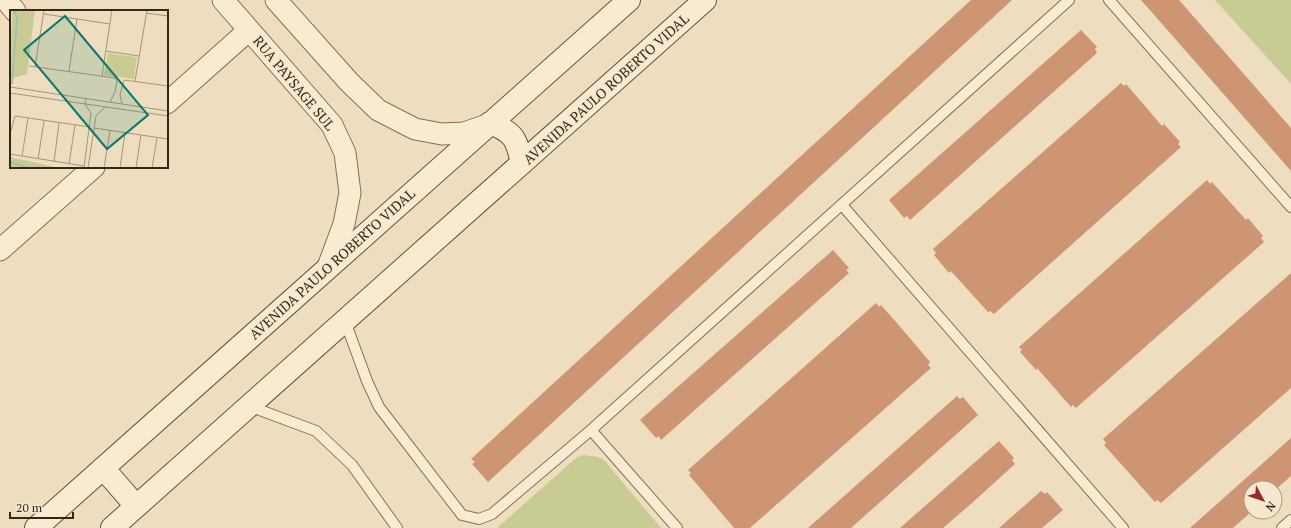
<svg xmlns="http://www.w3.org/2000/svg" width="1291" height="528" font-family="'PT Serif',serif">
  <rect width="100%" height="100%" fill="#eedebf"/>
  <!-- green -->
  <path fill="#c8cc93" d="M 1215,0 L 1291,0 L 1291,84 Z
    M 584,455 L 598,457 L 604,460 L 661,528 L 497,528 L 577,457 Z"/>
  <!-- building -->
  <path fill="#cd9574" d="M 971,0 L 1012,0 L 488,482 L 472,464 L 475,462 L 471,459 Z
    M 1141,0 L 1179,0 L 1236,65 L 1291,128 L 1291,171 Z
    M 1081,30 L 1097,47 L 1095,49 L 1097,53 L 910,220 L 907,216 L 904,218 L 889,200 Z
    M 1121,83 L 1124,86 L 1126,84 L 1162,126 L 1164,124 L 1180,142 L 1178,144 L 1181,147 L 994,314 L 990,311 L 988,312 L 951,271 L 949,273 L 934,255 L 936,253 L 933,249 Z
    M 1207,180 L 1210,184 L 1212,182 L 1246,220 L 1248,218 L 1263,236 L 1261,238 L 1264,242 L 1076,408 L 1073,405 L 1071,407 L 1037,368 L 1036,370 L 1020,352 L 1022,350 L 1019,347 Z
    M 833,250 L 849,268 L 846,270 L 849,273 L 661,440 L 659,436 L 656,438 L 640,420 Z
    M 1291,273 L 1291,388 L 1161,503 L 1157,500 L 1155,502 L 1104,445 L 1106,443 L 1103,439 Z
    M 876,303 L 879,307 L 881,305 L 897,323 L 930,362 L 928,365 L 931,368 L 750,528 L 734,528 L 689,475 L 691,473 L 688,470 Z
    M 957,396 L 960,399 L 963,397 L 978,415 L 851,528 L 808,528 Z
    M 1291,438 L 1291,476 L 1275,490 L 1275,488 L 1251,488 L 1251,512 L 1233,528 L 1190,528 Z
    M 999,441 L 1014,458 L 1012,460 L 1015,464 L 972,503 L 943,528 L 900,528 Z
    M 1041,491 L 1045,494 L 1047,492 L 1063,510 L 1042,528 L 999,528 Z"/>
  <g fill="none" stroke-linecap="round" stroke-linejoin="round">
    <defs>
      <path id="lane" d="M 1109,0 L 1291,207
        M 842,205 L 1123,528
        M 345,321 L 367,381 L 379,407 L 462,515 L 479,519 L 492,514 L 591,430 L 1069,0
        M 249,406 L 316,431 L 352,465 L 397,528
        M 591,430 L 677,528
        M 1282,528 L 1291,520"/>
      <path id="street" d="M 6,0 L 15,11
        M 223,0 L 332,125 L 345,153 L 350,193 L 344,224 L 328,267
        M 276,0 L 349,82 L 378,110 L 415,129 L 442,134 L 464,133 L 490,124
        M 167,103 L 249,30
        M 0,250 L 94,167"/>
      <path id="secondary" d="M 490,123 C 514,132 517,140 522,163
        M 103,468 L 136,506
        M 36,528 L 629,0
        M 112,528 L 705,0"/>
    </defs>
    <!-- lane casing -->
    <use href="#lane" stroke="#876e57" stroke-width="12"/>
    <!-- street casing -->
    <use href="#street" stroke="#876e57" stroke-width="23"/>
    <!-- secondary casing -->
    <use href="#secondary" stroke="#684f3b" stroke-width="24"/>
    <!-- lane -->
    <use href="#lane" stroke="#f9ebd2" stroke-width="10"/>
    <!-- street -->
    <use href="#street" stroke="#f9ebd2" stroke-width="21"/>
    <!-- secondary -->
    <use href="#secondary" stroke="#f9ebd2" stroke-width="22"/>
  </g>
  <g text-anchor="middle" stroke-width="3.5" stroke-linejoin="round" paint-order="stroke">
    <!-- street labels -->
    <g font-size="14" fill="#36271c" stroke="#f5e8ce">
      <text transform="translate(294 83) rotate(50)" y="5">RUA PAYSAGE SUL</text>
      <text transform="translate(606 89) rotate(-42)" y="5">AVENIDA PAULO ROBERTO VIDAL</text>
      <text transform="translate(332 264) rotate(-42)" y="5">AVENIDA PAULO ROBERTO VIDAL</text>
    </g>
  </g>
  <!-- overview -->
  <g transform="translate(10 10)">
    <rect width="158" height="158" fill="#eedebf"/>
    <path d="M 2,0 L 25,0 L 17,64 L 0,69 ZM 98,43 L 127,47 L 124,69 L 94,65 ZM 0,147 L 50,158 L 0,158 Z" fill="#c8cc93"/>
    <path fill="none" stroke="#a2c0b6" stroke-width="2" d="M 2,74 L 7,8 L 4,0M 0,152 L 19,158"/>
    <path fill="none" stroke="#a4957e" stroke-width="1" d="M 136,3 L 158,6M 34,4 L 100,14M 96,41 L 129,46M 19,56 L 105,68 L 107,71 L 105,82 L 100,92M 25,57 L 34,0M 59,61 L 67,9M 92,66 L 102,0M 125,71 L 137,0M 0,81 L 0,77 L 158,101M 0,83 L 158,106M 112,94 L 110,85 L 114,70 L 158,76M 84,118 L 158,129M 0,124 L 5,106 L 80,117M 0,144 L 74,156M 12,146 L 18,108M 28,149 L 34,111M 44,152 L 49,113M 59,154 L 65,115M 74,157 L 81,103 L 75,94 L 76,89M 78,158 L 86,106 L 95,97M 94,158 L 100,121M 110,158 L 115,123M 126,158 L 131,125M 142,158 L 147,128"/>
    <path fill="#0f766e" fill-opacity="0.15" stroke="#0f766e" stroke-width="2" d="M 55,6 L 138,105 L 97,139 L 14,40 Z"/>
    <rect width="158" height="158" fill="none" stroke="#36271c" stroke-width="2"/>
  </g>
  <!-- north arrow -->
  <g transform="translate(1263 500) rotate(130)"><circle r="19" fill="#f5e8ce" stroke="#a99b87"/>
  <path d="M0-3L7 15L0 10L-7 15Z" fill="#96272d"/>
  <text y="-6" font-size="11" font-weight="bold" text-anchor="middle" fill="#36271c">N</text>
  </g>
  <!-- scale -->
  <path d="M10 512v6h63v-6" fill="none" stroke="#36271c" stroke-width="2"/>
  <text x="16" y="512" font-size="12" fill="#36271c" stroke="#f5e8ce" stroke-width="3" paint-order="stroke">20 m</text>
</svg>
